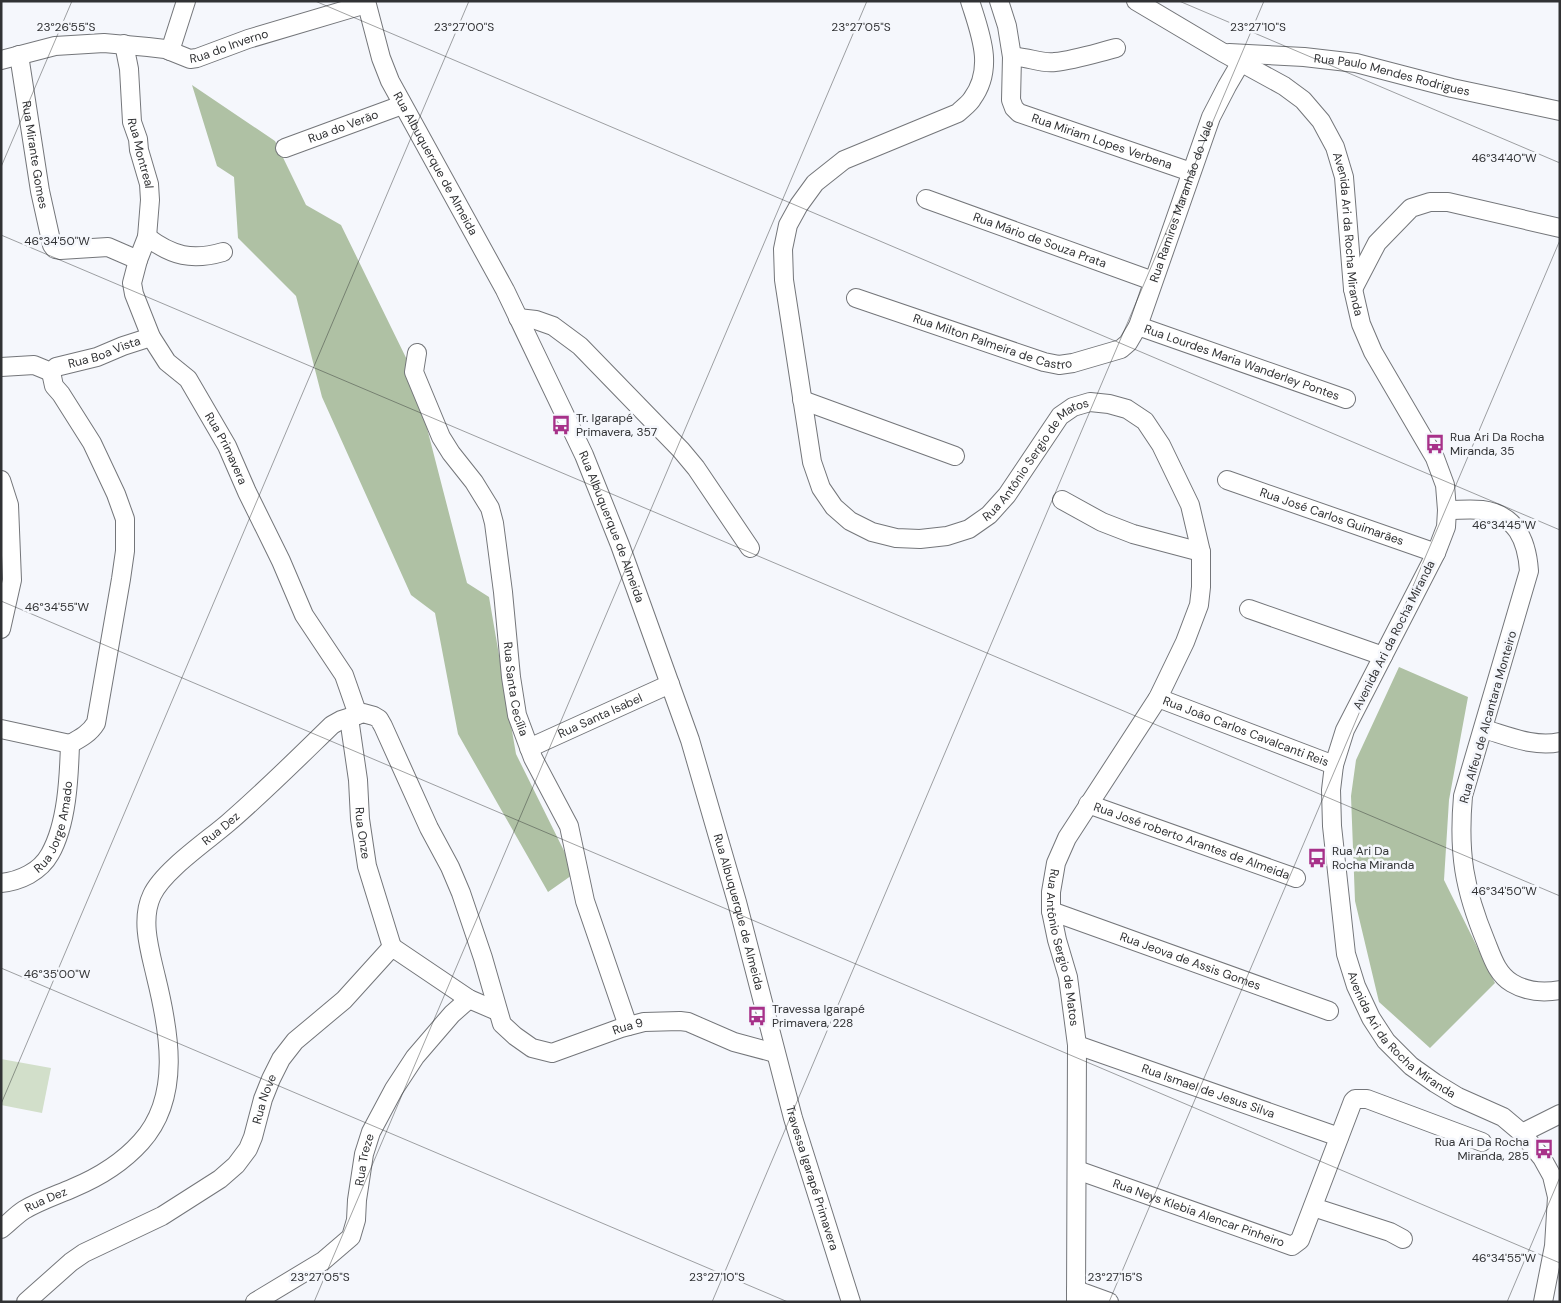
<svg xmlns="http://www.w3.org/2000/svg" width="1561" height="1303" font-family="'DM Sans',sans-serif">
  <rect width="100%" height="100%" fill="#f5f7fc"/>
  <!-- green -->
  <path fill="#d2dfca" d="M 1,1059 L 51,1068 L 42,1113 L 1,1105 Z"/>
  <!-- forest -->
  <path fill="#afc1a4" d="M 192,85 L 275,141 L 306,205 L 341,225 L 412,370 L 467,583 L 489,597 L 516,754 L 575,873 L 548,892 L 458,734 L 435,613 L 411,595 L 322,397 L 296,296 L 238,238 L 234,177 L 217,166 Z
    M 1399,667 L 1468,697 L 1449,800 L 1444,880 L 1495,983 L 1430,1048 L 1379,1002 L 1355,901 L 1351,796 L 1356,760 Z"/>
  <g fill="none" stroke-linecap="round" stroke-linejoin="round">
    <defs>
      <g id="minor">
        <path id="s1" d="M 366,1 L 381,58 L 390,81 L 505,290 L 584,455 L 620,545 L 690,740 L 737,902 L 793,1118 L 851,1302"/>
        <path id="s2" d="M 970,1 C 980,33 995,68 972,99 C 969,104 963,108 958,113 L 844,160 L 815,183 L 799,205 L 788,225 L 783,249 L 784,280 L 812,462 L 821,488 L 834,507 L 850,521 L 872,532 L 896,538 L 920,539 L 947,536 L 969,529 L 989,515 L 1007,495 L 1060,416 L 1073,407 L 1090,402 L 1109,404 L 1127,409 L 1145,421 L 1161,445 L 1190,505 L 1201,552 L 1201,587 L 1199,605 L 1185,642 L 1158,698 L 1067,838 L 1056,863 L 1051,892 L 1051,911 L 1057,940 L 1068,977 L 1077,1045 L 1076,1302"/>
        <path id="s3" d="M 999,1 L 1007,26 L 1012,57 L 1011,100 L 1014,108 L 1019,113 L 1191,172"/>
        <path id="s4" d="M 1136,1 L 1222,52 L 1284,86 L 1303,100 L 1321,121 L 1335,147 L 1344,177 L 1353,289 L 1361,324 L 1373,352 L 1435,458 L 1445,485 L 1447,510 L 1446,527 L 1436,553 L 1345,730 L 1334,765 L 1331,790 L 1332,826 L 1346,954 L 1356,986 L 1371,1018 L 1386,1041 L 1411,1066 L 1435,1083 L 1458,1097 L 1503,1117 L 1522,1133 L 1542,1158 L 1552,1176 L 1557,1197 L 1554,1246 L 1543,1302"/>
        <path id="s5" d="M 124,44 L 129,69 L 132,122 L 138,139 L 139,150 L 149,184 L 150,200 L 147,237 L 138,260"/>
        <path d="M 170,51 L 186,1"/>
        <path id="s6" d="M 1229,53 L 1304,57 L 1356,63 L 1452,88 L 1560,111"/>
        <path id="s7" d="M 19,55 L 40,191 L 52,245 L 55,249 L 60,250 L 108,247 L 138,260 L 132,283 L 134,294 L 151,337 L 167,362 L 188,379 L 227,446 L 247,492 L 281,561 L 304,615 L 344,675 L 358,715"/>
        <path d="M 1012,57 C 1027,56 1040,64 1055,62 C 1075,60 1096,53 1116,48"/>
        <path id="s8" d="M 1,60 L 55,46 L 104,43 L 148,47 L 165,49 L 190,59 L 197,58 L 248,39 L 366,4"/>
        <path id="s9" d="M 285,148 L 402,105"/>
        <path id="s10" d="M 926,199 L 1153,281"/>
        <path d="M 147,237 C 172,256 192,261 223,252"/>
        <path d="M 1353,289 L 1377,243 L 1411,208 L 1430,202 L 1448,202 L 1560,228"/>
        <path id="s11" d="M 856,298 L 1044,362 L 1059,365 L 1073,363 L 1121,349 L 1128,343 L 1138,326 L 1211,117 L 1227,86 L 1241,62"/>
        <path d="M 518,318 L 536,320 L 553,326 L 580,346 L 681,450 L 696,468 L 750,548"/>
        <path id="s12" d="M 1138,326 L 1346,399"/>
        <path id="s13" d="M 417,353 L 414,372 L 441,437 L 451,453 L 474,482 L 490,508 L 494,523 L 503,592 L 511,677 L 517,715 L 533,758 L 569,826 L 585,901 L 628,1026"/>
        <path id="s14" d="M 1,367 L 34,365 L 51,372 L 56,367 L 97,357 L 123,346 L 151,337"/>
        <path d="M 51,372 L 54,386 L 61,394 L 92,443 L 116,494 L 125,519 L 125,551 L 121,579 L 96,723 C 90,733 81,738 70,744"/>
        <path d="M 802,400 L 955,456"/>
        <path d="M 1,480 L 9,505 L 12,580 L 1,629"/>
        <path id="s15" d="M 1227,480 L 1436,553"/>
        <path d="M 1062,500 L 1102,522 L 1133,534 L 1201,552"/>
        <path d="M 1447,510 C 1459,510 1471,509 1482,510 C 1517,515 1527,541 1529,571 L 1463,796 C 1458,853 1464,889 1486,942 C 1492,957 1497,974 1512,983 C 1527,992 1543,993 1560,990"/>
        <path d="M 1249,609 L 1383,656"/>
        <path id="s16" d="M 1158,698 L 1334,765"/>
        <path id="s17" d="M 349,718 L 358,780 L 360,819 L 367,866 L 392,947"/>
        <path d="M 1,729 L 70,744"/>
        <path d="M 1484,729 C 1508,736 1535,748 1560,742"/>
        <path id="s18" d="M 529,748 L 670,684"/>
        <path id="s19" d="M 1088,804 L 1296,878"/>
        <path id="s20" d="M 1,883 C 20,881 40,872 50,854 C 67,824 69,778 70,744"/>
        <path id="s21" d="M 1051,911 L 1329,1011"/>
        <path id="s22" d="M 1077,1045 L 1339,1137"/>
        <path d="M 1522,1133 L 1560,1114"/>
        <path id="s23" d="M 1077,1170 L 1292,1246 L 1300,1240 L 1353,1101 L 1355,1099 L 1367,1099 L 1482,1142"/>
        <path d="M 1313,1207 L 1390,1232 L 1403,1239"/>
        <path id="s24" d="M 1,1229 C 9,1223 16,1215 24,1210 C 39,1201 57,1195 73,1188 C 97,1178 123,1162 141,1142 C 182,1097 169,1030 156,977 C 150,951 140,920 152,895 C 163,871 207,841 228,823 C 264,792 298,758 332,725 L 341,720 L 363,713 L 374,716 L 379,719 L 383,726 L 429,828 L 450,867 L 461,893 L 483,958 L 502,1024 L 515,1036 L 532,1048 L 552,1053 L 621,1028 L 644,1022 L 680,1021 L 688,1022 L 734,1042 L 775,1053"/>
        <path d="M 1076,1290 L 1109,1302"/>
        <path id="s25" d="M 26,1302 L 71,1262 L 84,1253 L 162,1216 L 220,1179 L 236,1165 L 248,1149 L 253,1137 L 263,1099 L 271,1079 L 281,1059 L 295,1041 L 344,1000 L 392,947 L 469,999 L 497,1011"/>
        <path id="s26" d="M 255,1302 L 323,1261 L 351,1237 L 356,1220 L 357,1200 L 364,1154 L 371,1132 L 394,1089 L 415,1057 L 452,1014 L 469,999"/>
      </g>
    </defs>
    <!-- minor casing -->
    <use href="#minor" stroke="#74767a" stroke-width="20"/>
    <!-- minor -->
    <use href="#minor" stroke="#fff" stroke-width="18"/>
  </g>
  <!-- ticks -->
  <path fill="none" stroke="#313234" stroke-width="1" stroke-opacity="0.45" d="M 315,1 L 1560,530M 1179,1 L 1560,163M 1,167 L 72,1M 1,235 L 1560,896M 1,601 L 1560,1263M 1,968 L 788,1302M 1,1104 L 469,1M 314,1302 L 867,1M 712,1302 L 1264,1M 1109,1302 L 1560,240M 1507,1302 L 1560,1177"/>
  <!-- icons -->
  <defs>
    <symbol id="bus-bare" viewBox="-9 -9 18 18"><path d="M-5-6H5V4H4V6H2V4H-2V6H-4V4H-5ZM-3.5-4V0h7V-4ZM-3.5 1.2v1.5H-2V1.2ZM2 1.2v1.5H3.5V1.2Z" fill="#a73189" stroke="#f5f7fc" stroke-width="2.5" paint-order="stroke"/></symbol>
  </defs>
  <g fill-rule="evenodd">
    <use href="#bus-bare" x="547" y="411" width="28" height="28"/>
    <use href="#bus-bare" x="1421" y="430" width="28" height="28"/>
    <use href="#bus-bare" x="1303" y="844" width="28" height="28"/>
    <use href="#bus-bare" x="743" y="1002" width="28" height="28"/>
    <use href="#bus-bare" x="1530" y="1135" width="28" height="28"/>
  </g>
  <g text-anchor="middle" stroke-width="5" stroke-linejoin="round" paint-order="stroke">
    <!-- street labels -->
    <g font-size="12" fill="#313234" stroke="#f5f7fc">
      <text dy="4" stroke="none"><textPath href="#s8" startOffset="234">Rua do Inverno</textPath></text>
      <text dy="4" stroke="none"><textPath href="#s6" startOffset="165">Rua Paulo Mendes Rodrigues</textPath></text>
      <text dy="4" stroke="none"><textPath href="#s9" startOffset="62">Rua do Verão</textPath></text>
      <text dy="4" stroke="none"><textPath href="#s3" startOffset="204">Rua Miriam Lopes Verbena</textPath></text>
      <text dy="4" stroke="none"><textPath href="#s5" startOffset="111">Rua Montreal</textPath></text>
      <text dy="4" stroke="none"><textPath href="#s7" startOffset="101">Rua Mirante Gomes</textPath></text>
      <text dy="4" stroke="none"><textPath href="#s1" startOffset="178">Rua Albuquerque de Almeida</textPath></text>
      <text dy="4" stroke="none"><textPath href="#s11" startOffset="439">Rua Ramires Maranhão do Vale</textPath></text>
      <text dy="4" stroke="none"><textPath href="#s4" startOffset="340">Avenida Ari da Rocha Miranda</textPath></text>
      <text dy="4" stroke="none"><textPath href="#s10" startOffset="121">Rua Mário de Souza Prata</textPath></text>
      <text dy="4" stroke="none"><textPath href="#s11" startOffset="144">Rua Milton Palmeira de Castro</textPath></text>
      <text dy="4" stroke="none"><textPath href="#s14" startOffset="109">Rua Boa Vista</textPath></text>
      <text dy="4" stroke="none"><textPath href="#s12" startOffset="110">Rua Lourdes Maria Wanderley Pontes</textPath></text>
      <text dy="4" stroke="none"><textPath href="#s7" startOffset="501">Rua Primavera</textPath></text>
      <text dy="4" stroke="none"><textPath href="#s2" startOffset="866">Rua Antônio Sergio de Matos</textPath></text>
      <text dy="4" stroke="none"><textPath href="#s15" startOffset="111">Rua José Carlos Guimarães</textPath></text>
      <text dy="4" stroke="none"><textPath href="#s1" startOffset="582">Rua Albuquerque de Almeida</textPath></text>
      <text transform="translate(1394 635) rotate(-63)" y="4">Avenida Ari da Rocha Miranda</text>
      <text dy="4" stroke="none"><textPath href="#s13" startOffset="359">Rua Santa Cecília</textPath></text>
      <text dy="4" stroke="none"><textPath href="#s18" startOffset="78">Rua Santa Isabel</textPath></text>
      <text transform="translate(1488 717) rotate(-74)" y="4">Rua Alfeu de Alcantara Monteiro</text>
      <text dy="4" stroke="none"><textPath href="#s16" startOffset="94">Rua João Carlos Cavalcanti Reis</textPath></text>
      <text dy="4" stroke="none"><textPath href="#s20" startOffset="86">Rua Jorge Amado</textPath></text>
      <text dy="4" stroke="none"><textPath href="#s24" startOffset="519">Rua Dez</textPath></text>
      <text dy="4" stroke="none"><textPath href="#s17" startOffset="116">Rua Onze</textPath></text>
      <text dy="4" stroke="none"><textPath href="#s19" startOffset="110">Rua José roberto Arantes de Almeida</textPath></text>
      <text dy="4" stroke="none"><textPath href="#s1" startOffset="988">Rua Albuquerque de Almeida</textPath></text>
      <text dy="4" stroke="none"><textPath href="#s2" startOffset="1586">Rua Antônio Sergio de Matos</textPath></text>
      <text dy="4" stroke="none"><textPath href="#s21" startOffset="148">Rua Jeova de Assis Gomes</textPath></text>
      <text dy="4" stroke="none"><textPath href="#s24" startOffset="1191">Rua 9</textPath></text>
      <text dy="4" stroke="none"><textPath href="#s4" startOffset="1210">Avenida Ari da Rocha Miranda</textPath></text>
      <text dy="4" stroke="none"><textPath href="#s22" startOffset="139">Rua Ismael de Jesus Silva</textPath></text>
      <text dy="4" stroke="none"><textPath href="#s25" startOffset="325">Rua Nove</textPath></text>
      <text dy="4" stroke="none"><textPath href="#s26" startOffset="195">Rua Treze</textPath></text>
      <text dy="4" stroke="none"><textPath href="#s1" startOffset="1264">Travessa Igarapé Primavera</textPath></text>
      <text dy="4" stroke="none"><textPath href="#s24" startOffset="54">Rua Dez</textPath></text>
      <text dy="4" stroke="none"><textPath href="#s23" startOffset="129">Rua Neys Klebia Alencar Pinheiro</textPath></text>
    </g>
    <!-- poi labels -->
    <g font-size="12" fill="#313234" stroke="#f5f7fc" text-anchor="start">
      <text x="576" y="422">Tr. Igarapé<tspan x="576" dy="14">Primavera, 357</tspan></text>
      <text x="1450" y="441">Rua Ari Da Rocha<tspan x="1450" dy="14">Miranda, 35</tspan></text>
      <text x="1332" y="855">Rua Ari Da<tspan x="1332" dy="14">Rocha Miranda</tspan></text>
      <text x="772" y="1013">Travessa Igarapé<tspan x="772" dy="14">Primavera, 228</tspan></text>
      <text x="1529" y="1146" text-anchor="end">Rua Ari Da Rocha<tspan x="1529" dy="14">Miranda, 285</tspan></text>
    </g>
  </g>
  <g font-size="12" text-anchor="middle" fill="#313234" stroke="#f5f7fc" stroke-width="5" stroke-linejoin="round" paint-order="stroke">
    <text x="66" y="31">23°26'55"S</text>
    <text x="861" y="31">23°27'05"S</text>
    <text x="1258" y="31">23°27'10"S</text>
    <text x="464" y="31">23°27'00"S</text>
    <text x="1504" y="162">46°34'40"W</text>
    <text x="57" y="245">46°34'50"W</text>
    <text x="1504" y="529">46°34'45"W</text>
    <text x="57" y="611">46°34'55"W</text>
    <text x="1504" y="895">46°34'50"W</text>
    <text x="57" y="978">46°35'00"W</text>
    <text x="1504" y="1262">46°34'55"W</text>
    <text x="320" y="1281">23°27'05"S</text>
    <text x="717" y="1281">23°27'10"S</text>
    <text x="1115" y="1281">23°27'15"S</text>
  </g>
  <!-- border -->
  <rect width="1561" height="1303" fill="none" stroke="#313234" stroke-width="5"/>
</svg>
